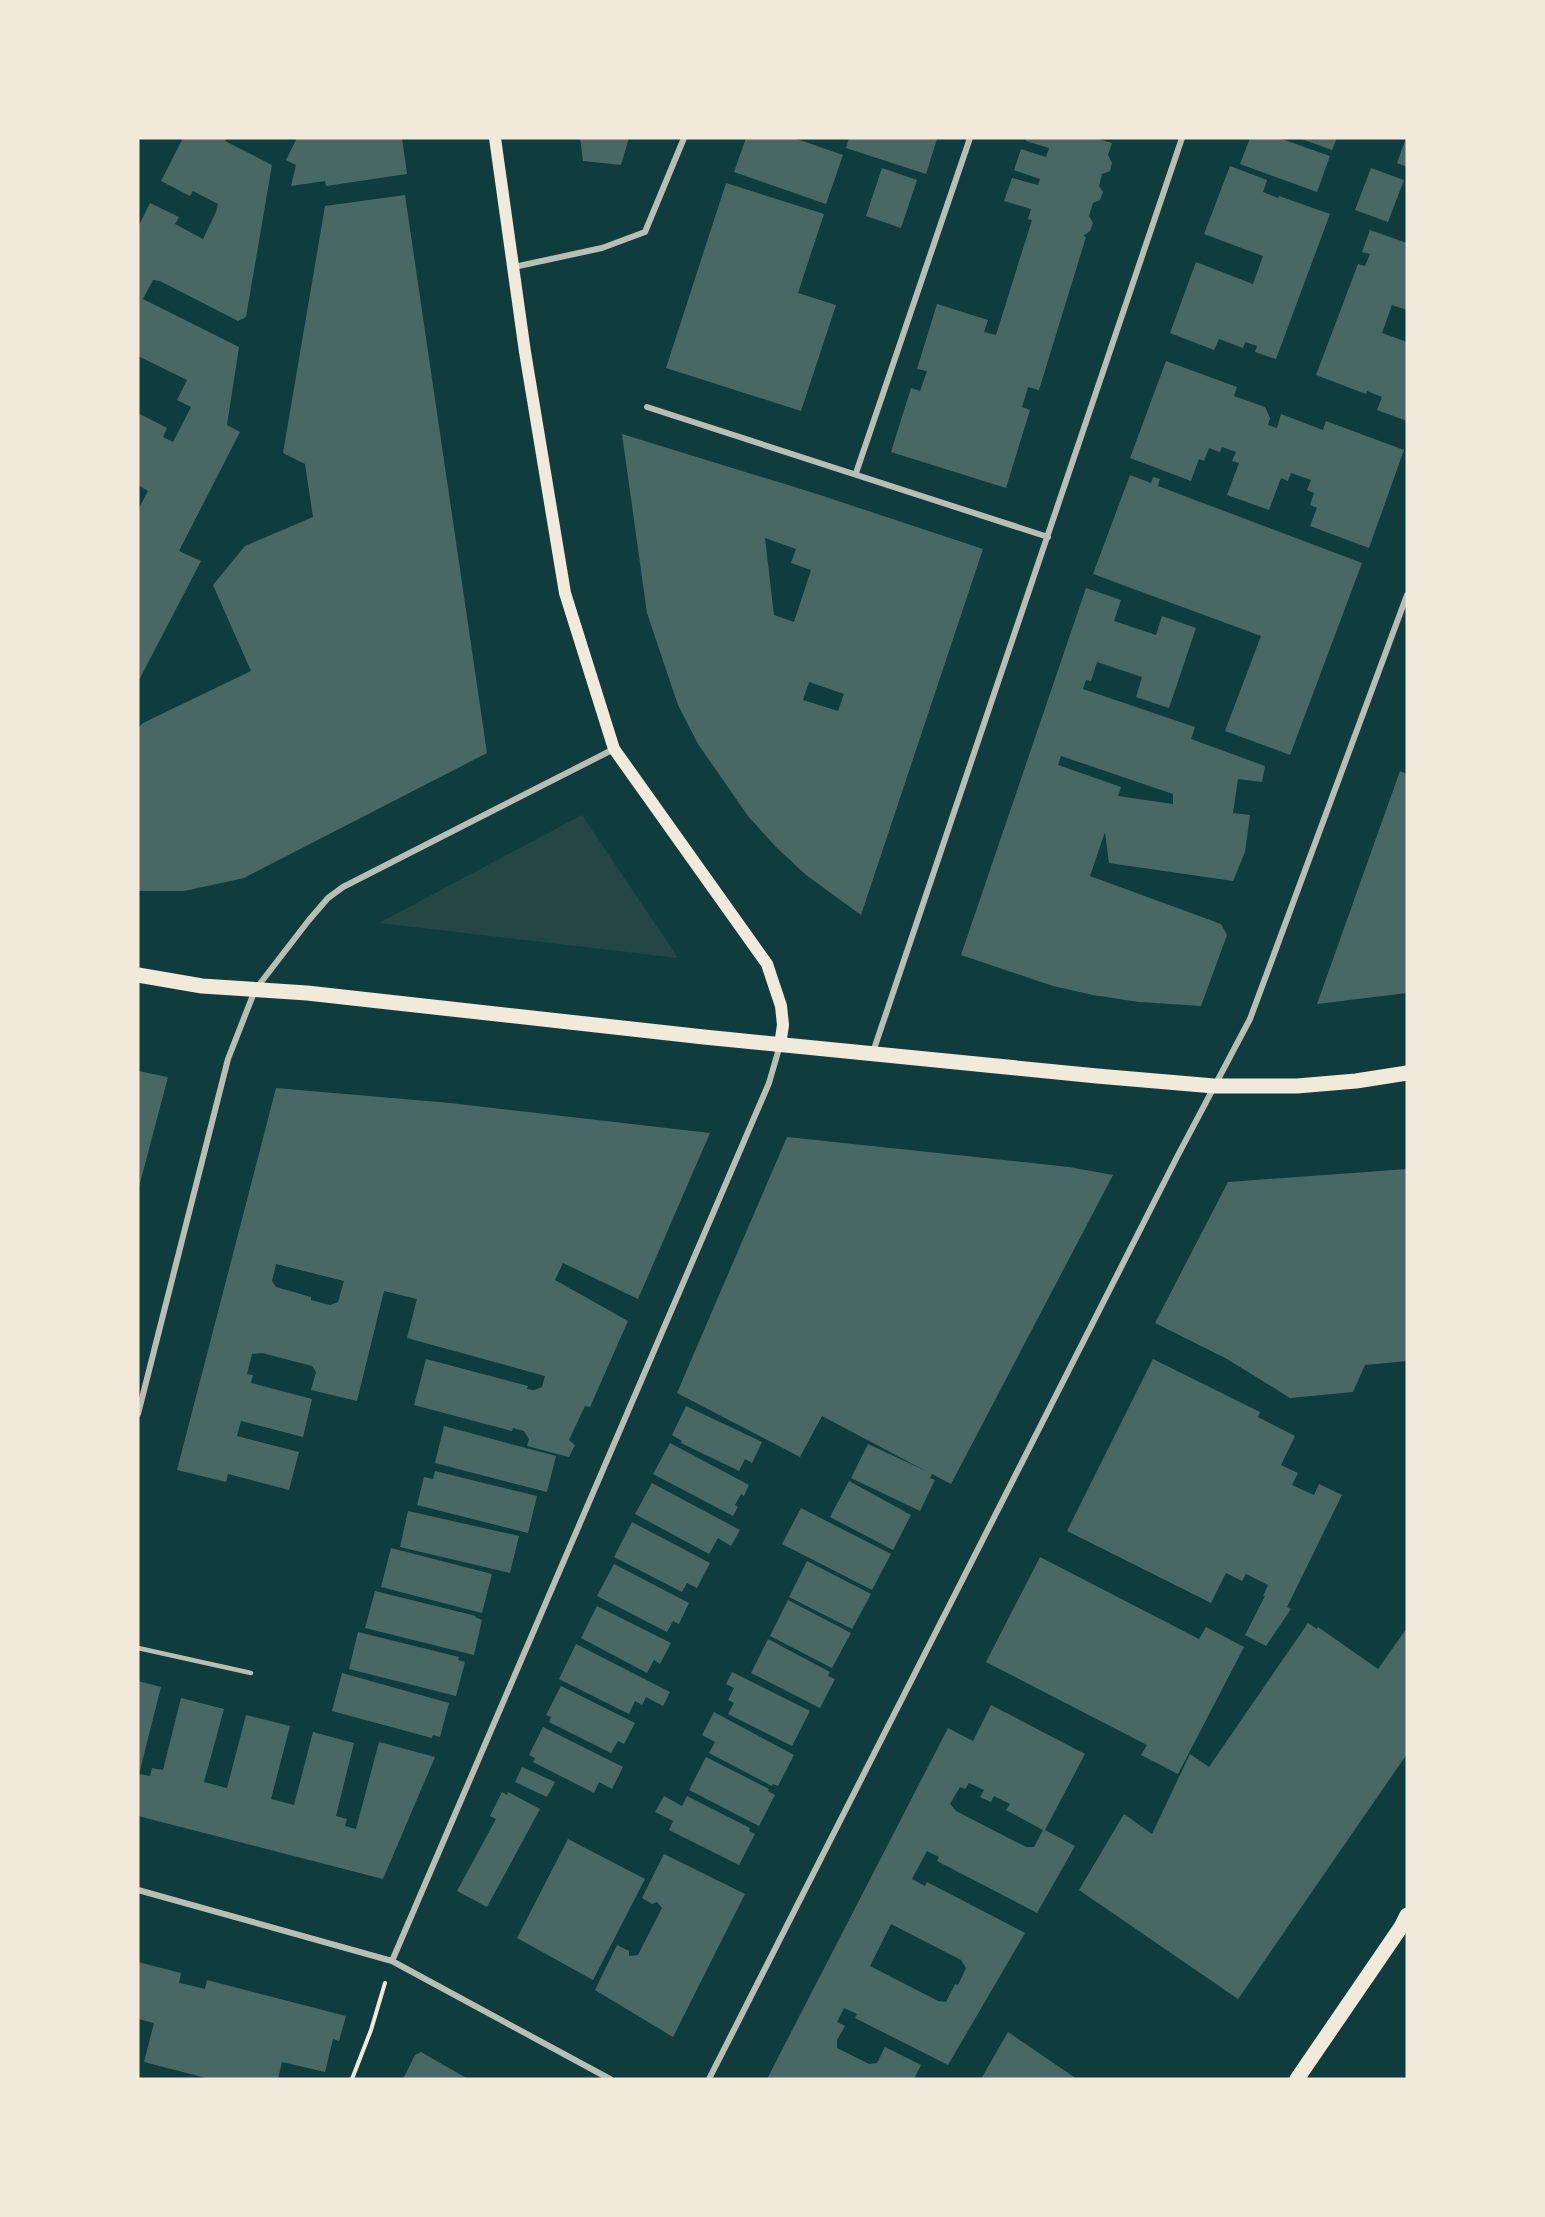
<svg xmlns="http://www.w3.org/2000/svg" width="1545" height="2217" font-family="Helvetica,sans-serif">
  <rect width="100%" height="100%" fill="#0f3d3e"/>
  <!-- green -->
  <path fill="#244646" d="M 582,815 L 678,958 L 379,923 Z"/>
  <!-- building -->
  <path fill="#486865" fill-rule="evenodd" d="M 183,138 L 227,138 L 225,141 L 272,165 L 246,317 L 238,321 L 160,281 L 153,280 L 143,299 L 239,347 L 227,425 L 240,432 L 179,551 L 201,561 L 138,682 L 138,510 L 148,491 L 138,485 L 138,413 L 167,428 L 163,437 L 173,442 L 191,407 L 177,400 L 187,380 L 138,356 L 138,227 L 150,203 L 179,217 L 175,224 L 203,239 L 216,212 L 218,204 L 193,191 L 190,196 L 161,181 Z
    M 297,138 L 402,138 L 407,174 L 326,186 L 325,181 L 291,186 L 296,165 L 286,160 Z
    M 580,138 L 629,138 L 621,165 L 583,161 Z
    M 746,138 L 794,138 L 843,155 L 826,204 L 734,172 Z
    M 849,138 L 934,138 L 937,139 L 926,174 L 846,148 Z
    M 1026,138 L 1095,138 L 1112,143 L 1108,155 L 1112,163 L 1110,171 L 1102,174 L 1099,186 L 1103,192 L 1100,200 L 1093,203 L 1089,216 L 1093,223 L 1090,231 L 1083,236 L 1086,237 L 1039,390 L 1028,387 L 1022,407 L 1030,410 L 1006,488 L 891,452 L 911,388 L 920,391 L 927,371 L 917,369 L 937,304 L 988,320 L 984,332 L 996,335 L 1032,220 L 1028,219 L 1031,209 L 1004,201 L 1012,178 L 1038,185 L 1040,179 L 1014,170 L 1021,149 L 1046,157 L 1049,148 L 1026,141 Z
    M 1250,138 L 1279,138 L 1330,156 L 1317,192 L 1240,164 Z
    M 1299,138 L 1337,138 L 1332,150 Z
    M 1406,138 L 1407,138 L 1407,167 L 1397,163 Z
    M 1230,166 L 1267,180 L 1263,192 L 1278,198 L 1279,196 L 1330,214 L 1276,359 L 1255,352 L 1257,346 L 1245,342 L 1243,348 L 1219,339 L 1214,350 L 1170,333 L 1196,262 L 1253,284 L 1263,256 L 1204,234 Z
    M 882,168 L 917,180 L 901,228 L 866,216 Z
    M 1371,168 L 1404,180 L 1388,222 L 1355,210 Z
    M 726,183 L 824,214 L 798,293 L 836,305 L 801,411 L 666,368 Z
    M 405,195 L 487,753 L 244,878 L 184,891 L 138,891 L 138,728 L 143,723 L 251,671 L 213,585 L 245,546 L 313,517 L 305,464 L 283,453 L 325,206 Z
    M 1370,230 L 1407,243 L 1407,310 L 1392,305 L 1382,333 L 1407,342 L 1407,421 L 1377,410 L 1382,397 L 1367,391 L 1366,394 L 1316,375 L 1358,264 L 1365,266 L 1370,254 L 1362,252 Z
    M 1166,361 L 1237,387 L 1234,396 L 1265,407 L 1270,418 L 1268,425 L 1277,428 L 1281,414 L 1323,430 L 1326,421 L 1404,450 L 1369,548 L 1310,526 L 1317,508 L 1310,505 L 1314,493 L 1307,490 L 1311,480 L 1291,473 L 1288,481 L 1281,478 L 1269,510 L 1227,495 L 1239,463 L 1232,461 L 1236,452 L 1222,447 L 1220,452 L 1209,448 L 1204,461 L 1199,459 L 1191,481 L 1130,458 Z
    M 622,434 L 814,493 L 983,549 L 861,915 L 806,875 L 776,847 L 748,816 L 698,744 L 678,705 L 647,613 ZM 765,538 L 796,549 L 791,563 L 811,570 L 794,622 L 774,615 ZM 809,682 L 844,694 L 838,711 L 803,700 Z
    M 1130,475 L 1151,483 L 1153,477 L 1160,479 L 1158,486 L 1362,563 L 1290,755 L 1225,731 L 1261,636 L 1093,574 Z
    M 1086,588 L 1121,600 L 1114,621 L 1156,635 L 1162,616 L 1196,628 L 1169,708 L 1136,697 L 1142,677 L 1097,662 L 1091,681 L 1086,680 L 1083,689 L 1195,727 L 1191,739 L 1265,766 L 1262,782 L 1238,779 L 1233,813 L 1250,815 L 1245,852 L 1233,881 L 1109,863 L 1105,832 L 1090,876 L 1221,924 L 1227,935 L 1201,1006 L 1139,1002 L 1093,995 L 1053,986 L 961,955 ZM 1061,756 L 1173,794 L 1173,804 L 1118,796 L 1121,787 L 1058,765 Z
    M 1400,771 L 1407,774 L 1407,993 L 1317,1004 Z
    M 138,1071 L 168,1077 L 139,1187 L 138,1187 Z
    M 276,1088 L 450,1103 L 710,1133 L 638,1299 L 563,1263 L 555,1280 L 628,1321 L 590,1407 L 585,1406 L 569,1440 L 575,1445 L 569,1457 L 527,1446 L 529,1439 L 524,1431 L 513,1428 L 512,1431 L 414,1405 L 426,1359 L 528,1386 L 527,1389 L 534,1390 L 542,1387 L 545,1376 L 407,1338 L 417,1299 L 384,1291 L 357,1401 L 311,1390 L 316,1372 L 312,1366 L 262,1353 L 252,1354 L 247,1374 L 253,1375 L 251,1383 L 312,1399 L 303,1437 L 241,1421 L 237,1436 L 299,1452 L 289,1490 L 228,1474 L 226,1482 L 177,1470 ZM 276,1264 L 344,1281 L 338,1302 L 330,1305 L 311,1300 L 311,1297 L 276,1287 L 272,1281 Z
    M 787,1137 L 1069,1167 L 1113,1175 L 951,1484 L 932,1474 L 930,1478 L 935,1480 L 920,1511 L 851,1478 L 868,1444 L 926,1471 L 822,1416 L 800,1457 L 677,1393 Z
    M 1407,1169 L 1407,1361 L 1365,1365 L 1353,1392 L 1290,1398 L 1227,1359 L 1155,1323 L 1228,1182 Z
    M 1153,1359 L 1260,1412 L 1258,1417 L 1295,1436 L 1281,1465 L 1298,1473 L 1292,1485 L 1314,1495 L 1319,1484 L 1342,1495 L 1287,1607 L 1291,1609 L 1266,1646 L 1245,1635 L 1265,1596 L 1263,1596 L 1268,1585 L 1246,1574 L 1242,1581 L 1226,1573 L 1211,1603 L 1067,1531 Z
    M 686,1406 L 762,1442 L 752,1463 L 745,1459 L 739,1471 L 681,1443 L 682,1441 L 672,1435 Z
    M 444,1426 L 556,1456 L 547,1492 L 435,1463 Z
    M 670,1443 L 749,1485 L 744,1496 L 741,1494 L 735,1505 L 738,1507 L 733,1516 L 653,1474 Z
    M 435,1471 L 537,1496 L 528,1533 L 417,1505 L 424,1477 L 433,1479 Z
    M 849,1481 L 911,1515 L 893,1550 L 830,1517 Z
    M 652,1483 L 740,1530 L 731,1546 L 718,1538 L 709,1554 L 635,1514 Z
    M 801,1508 L 891,1554 L 872,1590 L 782,1544 Z
    M 408,1511 L 519,1536 L 510,1573 L 400,1547 Z
    M 632,1522 L 710,1563 L 697,1588 L 687,1583 L 682,1592 L 614,1557 Z
    M 391,1548 L 492,1574 L 482,1613 L 381,1587 Z
    M 1040,1557 L 1199,1639 L 1206,1627 L 1244,1647 L 1178,1774 L 1141,1755 L 1147,1745 L 986,1662 Z
    M 807,1561 L 871,1594 L 852,1629 L 789,1597 Z
    M 614,1564 L 689,1603 L 679,1624 L 673,1621 L 667,1632 L 597,1596 Z
    M 375,1591 L 476,1616 L 475,1617 L 482,1620 L 474,1655 L 365,1628 Z
    M 788,1600 L 851,1633 L 832,1668 L 770,1636 Z
    M 597,1606 L 671,1643 L 660,1664 L 654,1660 L 647,1673 L 581,1638 Z
    M 1308,1623 L 1317,1629 L 1318,1627 L 1378,1669 L 1407,1628 L 1407,1754 L 1238,1999 L 1079,1890 L 1124,1814 L 1152,1834 L 1190,1754 L 1209,1767 Z
    M 358,1632 L 459,1657 L 458,1660 L 465,1662 L 456,1696 L 349,1669 Z
    M 768,1639 L 830,1672 L 828,1676 L 835,1679 L 820,1708 L 751,1673 Z
    M 576,1644 L 670,1692 L 663,1706 L 646,1697 L 642,1705 L 635,1701 L 629,1714 L 559,1679 Z
    M 732,1672 L 810,1711 L 792,1746 L 728,1714 L 734,1703 L 728,1700 L 734,1688 L 726,1684 Z
    M 342,1673 L 449,1703 L 440,1737 L 433,1735 L 432,1738 L 332,1711 Z
    M 138,1681 L 161,1687 L 139,1774 L 150,1776 L 152,1768 L 163,1770 L 181,1698 L 224,1709 L 204,1782 L 227,1788 L 246,1715 L 290,1726 L 271,1799 L 294,1805 L 313,1732 L 354,1743 L 336,1816 L 347,1819 L 345,1826 L 356,1829 L 379,1742 L 435,1757 L 383,1879 L 138,1816 Z
    M 561,1686 L 635,1723 L 624,1744 L 618,1741 L 611,1753 L 549,1722 L 551,1717 L 546,1715 Z
    M 991,1705 L 1085,1754 L 1045,1830 L 1075,1846 L 1037,1913 L 937,1861 L 939,1857 L 927,1851 L 912,1879 L 925,1886 L 927,1882 L 1025,1933 L 948,2065 L 855,2018 L 857,2014 L 844,2008 L 837,2022 L 845,2026 L 837,2040 L 837,2048 L 869,2064 L 877,2063 L 885,2047 L 921,2065 L 914,2079 L 767,2079 L 948,1728 L 973,1741 ZM 969,1783 L 984,1790 L 980,1797 L 991,1802 L 994,1796 L 1010,1804 L 1006,1810 L 1043,1830 L 1034,1847 L 1026,1847 L 956,1811 L 950,1804 L 960,1787 L 965,1789 ZM 891,1924 L 961,1960 L 966,1968 L 958,1985 L 955,1984 L 946,2002 L 938,2001 L 870,1966 Z
    M 714,1712 L 794,1755 L 778,1786 L 773,1784 L 772,1786 L 709,1753 L 715,1742 L 702,1735 Z
    M 543,1727 L 623,1767 L 612,1789 L 599,1782 L 594,1793 L 533,1762 L 535,1758 L 529,1755 Z
    M 706,1757 L 769,1789 L 768,1791 L 775,1795 L 759,1826 L 689,1790 Z
    M 522,1767 L 555,1782 L 547,1797 L 515,1782 Z
    M 502,1792 L 507,1795 L 508,1792 L 540,1809 L 487,1907 L 457,1891 L 496,1819 L 490,1816 Z
    M 664,1796 L 682,1806 L 687,1796 L 750,1828 L 749,1831 L 755,1834 L 739,1865 L 669,1830 L 673,1821 L 655,1812 Z
    M 568,1839 L 645,1879 L 593,1980 L 517,1938 Z
    M 664,1854 L 745,1894 L 673,2037 L 595,1990 L 617,1945 L 629,1951 L 629,1956 L 638,1955 L 662,1908 L 657,1902 L 652,1904 L 642,1898 Z
    M 138,1962 L 181,1973 L 179,1983 L 189,1985 L 205,1989 L 207,1980 L 346,2016 L 339,2041 L 333,2039 L 325,2072 L 282,2062 L 278,2079 L 210,2079 L 144,2062 L 154,2023 L 138,2019 Z
    M 1008,2032 L 1071,2075 L 1077,2079 L 981,2079 Z
    M 421,2052 L 468,2079 L 403,2079 L 415,2055 Z"/>
  <g fill="none" stroke-linecap="round" stroke-linejoin="round">
    <!-- path -->
    <path stroke="#f1e9da" stroke-width="4" d="M 352,2079 L 371,2030 L 385,1983"/>
    <!-- service -->
    <path stroke="#b8beb3" stroke-width="4.5" d="M 138,1648 L 251,1673"/>
    <!-- minor -->
    <path stroke="#b8beb3" stroke-width="6" d="M 514,267 L 602,248 L 645,232 L 684,138
      M 647,407 L 1048,537
      M 856,473 L 970,138
      M 873,1052 L 1182,138
      M 138,1414 L 228,1059 L 255,990 L 309,920 L 328,898 L 343,887 L 614,749
      M 138,1890 L 392,1961 L 610,2079
      M 392,1961 L 769,1083 L 780,1045
      M 709,2079 L 1177,1157 L 1250,1019 L 1407,595"/>
    <!-- secondary -->
    <path stroke="#f1e9da" stroke-width="12" d="M 495,138 L 525,352 L 565,593 L 614,749 L 767,964 L 781,1006 L 783,1025 L 780,1045"/>
    <!-- primary -->
    <path stroke="#f1e9da" stroke-width="15" d="M 138,975 L 202,986 L 307,993 L 704,1037 L 1097,1076 L 1214,1086 L 1297,1086 L 1356,1081 L 1407,1073
      M 1297,2079 L 1401,1927 L 1407,1915"/>
  </g>
  <!-- border -->
  <rect width="1545" height="2217" fill="none" stroke="#f1e9da" stroke-width="279"/>
</svg>
